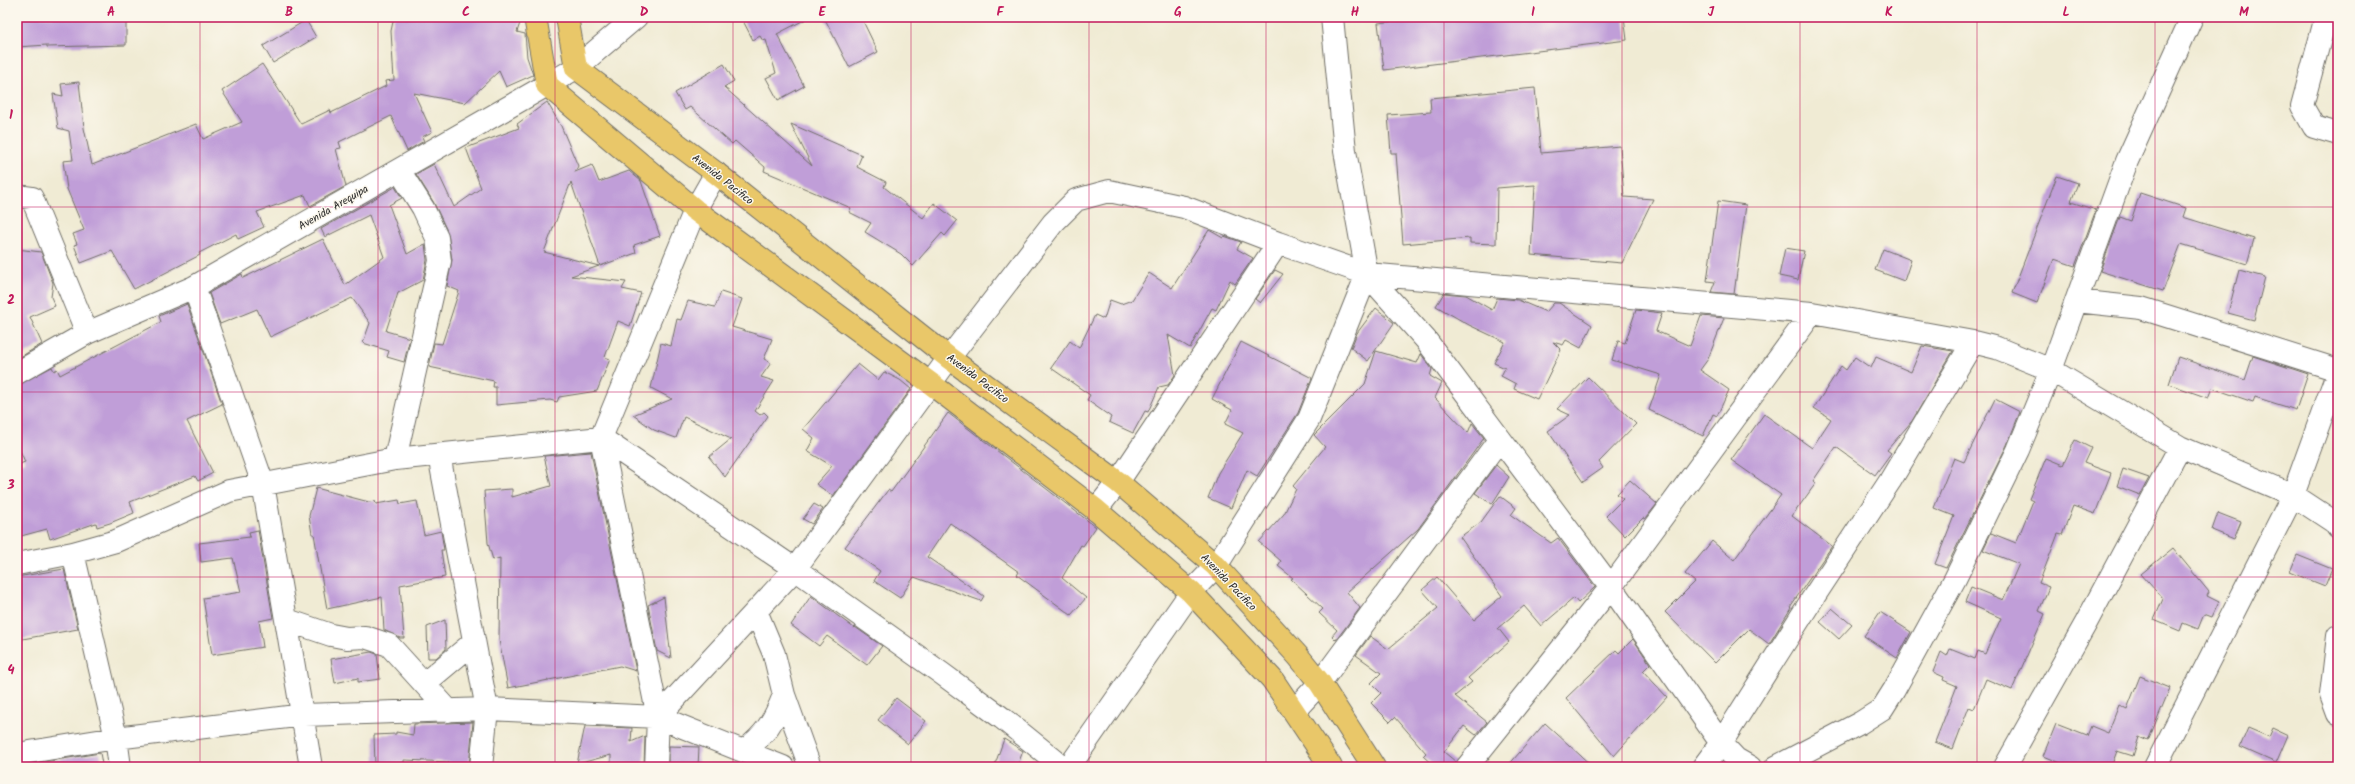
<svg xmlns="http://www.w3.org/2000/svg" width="2355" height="784" font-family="Kalam,sans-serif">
  <rect width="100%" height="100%" fill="#fbf7ec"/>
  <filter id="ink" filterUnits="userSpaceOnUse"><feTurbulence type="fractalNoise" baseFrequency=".025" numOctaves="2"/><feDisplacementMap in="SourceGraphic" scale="8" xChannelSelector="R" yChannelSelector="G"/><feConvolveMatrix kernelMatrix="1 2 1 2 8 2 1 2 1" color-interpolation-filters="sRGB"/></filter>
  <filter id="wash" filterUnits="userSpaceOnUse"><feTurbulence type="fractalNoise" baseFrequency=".012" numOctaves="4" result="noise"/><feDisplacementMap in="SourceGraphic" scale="16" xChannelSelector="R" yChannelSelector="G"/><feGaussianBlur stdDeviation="0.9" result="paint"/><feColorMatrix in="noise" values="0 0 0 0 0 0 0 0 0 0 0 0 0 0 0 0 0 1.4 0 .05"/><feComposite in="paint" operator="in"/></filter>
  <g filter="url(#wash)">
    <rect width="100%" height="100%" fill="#f0ebd4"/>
    <g id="blocks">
      <!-- building -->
      <path fill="#c09ed8" d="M 17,17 L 126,17 L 126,45 L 47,47 L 47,45 L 17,47 Z
        M 394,17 L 522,17 L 517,32 L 525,34 L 527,57 L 533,75 L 506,87 L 499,71 L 465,103 L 414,93 L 432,132 L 422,137 L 424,141 L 407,151 L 391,116 L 339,142 L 341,148 L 336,149 L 346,186 L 310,206 L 305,195 L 257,212 L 264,227 L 238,239 L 236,234 L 199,253 L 200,255 L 134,289 L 112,251 L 81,263 L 74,245 L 77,244 L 73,234 L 84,230 L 67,189 L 63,161 L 73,160 L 69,131 L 58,128 L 53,94 L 63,96 L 61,84 L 79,82 L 84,128 L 92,165 L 196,124 L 203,139 L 242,122 L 222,91 L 262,64 L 301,124 L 330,110 L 331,113 L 386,86 L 385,81 L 394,80 L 391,31 Z
        M 741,17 L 810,17 L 777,34 L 804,86 L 778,100 L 766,78 L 776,73 L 766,40 L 763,41 L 760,36 L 753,40 Z
        M 824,17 L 861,17 L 878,52 L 849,67 Z
        M 1431,17 L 1624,17 L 1627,40 L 1384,70 L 1378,23 Z
        M 306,20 L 316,37 L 273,63 L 263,46 Z
        M 724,64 L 734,81 L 724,87 L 812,166 L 791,124 L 862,155 L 857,167 L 886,182 L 884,187 L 923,218 L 934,203 L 957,221 L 945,236 L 942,233 L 913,266 L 901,254 L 865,232 L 871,223 L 849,212 L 851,208 L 764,171 L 765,167 L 735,141 L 732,144 L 690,107 L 685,110 L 675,93 Z
        M 1535,88 L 1541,153 L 1620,146 L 1624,197 L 1653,199 L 1622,263 L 1531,255 L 1535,185 L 1497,188 L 1496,244 L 1470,243 L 1470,238 L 1403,244 L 1396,153 L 1391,153 L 1388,115 L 1431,112 L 1430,98 Z
        M 547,102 L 561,126 L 578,166 L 575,172 L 592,165 L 599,182 L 629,171 L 641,181 L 660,236 L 634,245 L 636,253 L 600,266 L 571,182 L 544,252 L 599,266 L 571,276 L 626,282 L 622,289 L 641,293 L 630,326 L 618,321 L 605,357 L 610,359 L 597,391 L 559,397 L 557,402 L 550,400 L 496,405 L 496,387 L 493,387 L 494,381 L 429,367 L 434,343 L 442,344 L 459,291 L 447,286 L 452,260 L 448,233 L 434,203 L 416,174 L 434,164 L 454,207 L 481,188 L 466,148 L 519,128 L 517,124 Z
        M 2057,176 L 2078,183 L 2071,202 L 2096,210 L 2075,266 L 2054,259 L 2037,303 L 2012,293 Z
        M 395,187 L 402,198 L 389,205 L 407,254 L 425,244 L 427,260 L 423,280 L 398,293 L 386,331 L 410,338 L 404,362 L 387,357 L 389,351 L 363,343 L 370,323 L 352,298 L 270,337 L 257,309 L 220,324 L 209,293 L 242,274 L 243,278 L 323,239 L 345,285 L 384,257 L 369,215 L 325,237 L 321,229 Z
        M 2140,193 L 2186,208 L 2183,217 L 2254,239 L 2247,264 L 2181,244 L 2163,291 L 2100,271 L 2120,217 L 2131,221 Z
        M 1718,201 L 1746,205 L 1734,294 L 1711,292 L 1715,282 L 1707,281 Z
        M 1209,230 L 1223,238 L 1224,236 L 1241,242 L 1237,249 L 1253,258 L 1235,284 L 1230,280 L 1216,310 L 1212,308 L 1190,348 L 1168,335 L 1175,375 L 1168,385 L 1159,387 L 1148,412 L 1145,411 L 1133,433 L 1109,422 L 1111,417 L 1087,400 L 1090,395 L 1051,368 L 1070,341 L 1079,348 L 1095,315 L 1104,319 L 1110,300 L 1121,304 L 1132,300 L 1149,273 L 1172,288 Z
        M 1785,248 L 1804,251 L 1798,280 L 1779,276 Z
        M 17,249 L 41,252 L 53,283 L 51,297 L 55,306 L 30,317 L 42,344 L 17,359 Z
        M 1883,249 L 1911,260 L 1904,281 L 1875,270 Z
        M 1275,270 L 1283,274 L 1260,303 L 1255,299 Z
        M 2239,270 L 2265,277 L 2254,320 L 2228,313 Z
        M 721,292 L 742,299 L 732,327 L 772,339 L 764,359 L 771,363 L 761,377 L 774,381 L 755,411 L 760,415 L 764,412 L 768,416 L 725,477 L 709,457 L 731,439 L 684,417 L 676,438 L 654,430 L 633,415 L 672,399 L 651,388 L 661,343 L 671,346 L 677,319 L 681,320 L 688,301 L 715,307 Z
        M 1444,293 L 1466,295 L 1492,310 L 1497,298 L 1518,300 L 1546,312 L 1554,303 L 1559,303 L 1592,325 L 1581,348 L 1566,340 L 1563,345 L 1553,342 L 1561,350 L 1537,399 L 1514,389 L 1516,384 L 1501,376 L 1505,368 L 1494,363 L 1505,342 L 1469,325 L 1436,306 Z
        M 187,304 L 222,404 L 187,421 L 213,473 L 198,481 L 195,476 L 130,502 L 134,513 L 110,523 L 97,527 L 96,523 L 50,539 L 47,529 L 21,536 L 17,522 L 17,465 L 25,462 L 17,443 L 17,385 L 52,367 L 54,371 L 57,369 L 60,375 L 161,322 L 159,316 Z
        M 1376,308 L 1394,323 L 1368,361 L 1351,348 L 1357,333 Z
        M 1636,310 L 1662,313 L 1656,331 L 1690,346 L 1701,316 L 1724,318 L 1708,359 L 1700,370 L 1729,390 L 1717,416 L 1713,414 L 1703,436 L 1649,410 L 1661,375 L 1612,360 L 1618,341 L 1625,343 Z
        M 1241,342 L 1312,378 L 1298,413 L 1257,476 L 1247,470 L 1231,508 L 1208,498 L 1218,473 L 1243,433 L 1225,424 L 1232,410 L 1212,399 Z
        M 1922,346 L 1953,351 L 1912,421 L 1887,450 L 1891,453 L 1875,475 L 1836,447 L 1813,481 L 1816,483 L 1792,516 L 1832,546 L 1790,607 L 1791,608 L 1769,644 L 1749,629 L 1715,663 L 1665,612 L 1695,582 L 1685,574 L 1712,541 L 1734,560 L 1781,495 L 1731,460 L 1764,414 L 1812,448 L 1831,419 L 1814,408 L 1841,366 L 1846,370 L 1855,357 L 1871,368 L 1876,357 L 1911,372 Z
        M 1376,351 L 1417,363 L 1421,354 L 1432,369 L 1430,376 L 1442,383 L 1435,398 L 1468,433 L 1472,423 L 1484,438 L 1418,529 L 1347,592 L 1360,608 L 1336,640 L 1332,636 L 1337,630 L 1319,613 L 1323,609 L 1291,579 L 1293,578 L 1278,566 L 1281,561 L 1259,542 L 1284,514 L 1296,489 L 1293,486 L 1325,447 L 1314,435 L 1365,384 Z
        M 2253,356 L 2308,374 L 2296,410 L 2255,397 L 2253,402 L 2212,388 L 2208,398 L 2169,384 L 2178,357 L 2245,380 Z
        M 858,364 L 878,380 L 884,372 L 900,380 L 911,389 L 833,496 L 816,484 L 832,466 L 807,451 L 814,438 L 803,429 Z
        M 1588,377 L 1636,424 L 1599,462 L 1603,468 L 1583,482 L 1548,431 L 1570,415 L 1557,409 Z
        M 1995,399 L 2020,412 L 2007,445 L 1946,568 L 1935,564 L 1954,516 L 1934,508 L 1954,458 L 1964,462 Z
        M 948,413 L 1096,527 L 1083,546 L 1081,545 L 1062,578 L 1086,598 L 1071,615 L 1017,575 L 1019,572 L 950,523 L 927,557 L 984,596 L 981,601 L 914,577 L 900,598 L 874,581 L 880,571 L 845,547 L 888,490 L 891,492 Z
        M 2075,440 L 2091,448 L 2084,463 L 2111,473 L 2095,514 L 2073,506 L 2062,535 L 2058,534 L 2039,583 L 2049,587 L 2039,611 L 2045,614 L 2012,690 L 1986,679 L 1974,709 L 1969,707 L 1953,749 L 1935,742 L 1957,686 L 1943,680 L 1944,677 L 1933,672 L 1941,652 L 1947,656 L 1950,649 L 1975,659 L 1978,651 L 1985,654 L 2001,618 L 1965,602 L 1971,587 L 2003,600 L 2019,564 L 1983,550 L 1991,533 L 2016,543 L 2033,501 L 2029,499 L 2046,458 L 2063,465 Z
        M 591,452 L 636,671 L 620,666 L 508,688 L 499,640 L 500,558 L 493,560 L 488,543 L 484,491 L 512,489 L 512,497 L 551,486 L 544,456 Z
        M 1496,465 L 1509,477 L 1492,504 L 1475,493 Z
        M 2123,469 L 2149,478 L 2140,495 L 2117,486 Z
        M 1630,480 L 1657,504 L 1645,519 L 1643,518 L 1625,536 L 1606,516 L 1623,499 L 1617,494 Z
        M 316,488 L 369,502 L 375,501 L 376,504 L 399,500 L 400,504 L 417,501 L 424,535 L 441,531 L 444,550 L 441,550 L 445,577 L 400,585 L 404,638 L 400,638 L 384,630 L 382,597 L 327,609 L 314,534 L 312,534 L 309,516 Z
        M 1500,496 L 1516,508 L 1511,515 L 1551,543 L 1558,538 L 1595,587 L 1578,603 L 1574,598 L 1541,626 L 1524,606 L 1498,628 L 1509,642 L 1468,678 L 1472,682 L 1455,696 L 1487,722 L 1476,735 L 1464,726 L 1444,752 L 1456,762 L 1455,767 L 1435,767 L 1423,756 L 1426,753 L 1395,717 L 1390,722 L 1371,703 L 1381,693 L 1371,683 L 1381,673 L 1356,655 L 1370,636 L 1388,649 L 1438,608 L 1422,590 L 1437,577 L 1474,620 L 1502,596 L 1460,537 L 1481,522 Z
        M 814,504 L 823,509 L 812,524 L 803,519 Z
        M 2218,513 L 2241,522 L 2234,539 L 2212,530 Z
        M 258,530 L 273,618 L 259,621 L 263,647 L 212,655 L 203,598 L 241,592 L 233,558 L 201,562 L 199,543 L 250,537 L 249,532 Z
        M 2173,548 L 2209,592 L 2207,596 L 2219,602 L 2212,617 L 2204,614 L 2198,629 L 2183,623 L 2180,631 L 2154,620 L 2163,599 L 2141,574 Z
        M 2297,555 L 2332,569 L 2325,586 L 2290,572 Z
        M 64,569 L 78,629 L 17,640 L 17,577 Z
        M 811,596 L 854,628 L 855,627 L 882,646 L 867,665 L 827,636 L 819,646 L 791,625 Z
        M 664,597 L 671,658 L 657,651 L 648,605 Z
        M 1832,608 L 1852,625 L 1839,639 L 1820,622 Z
        M 1880,612 L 1911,632 L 1897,658 L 1864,636 Z
        M 445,620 L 446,649 L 436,658 L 428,658 L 427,627 Z
        M 1633,639 L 1650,664 L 1643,671 L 1667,697 L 1614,756 L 1566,698 L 1616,650 L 1619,653 Z
        M 371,652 L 377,654 L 380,679 L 358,682 L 358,678 L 335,683 L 331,659 Z
        M 2140,676 L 2170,688 L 2148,741 L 2139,737 L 2133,756 L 2117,751 L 2111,767 L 2069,767 L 2043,756 L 2056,724 L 2087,736 L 2091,726 L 2108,733 L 2119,705 L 2127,709 Z
        M 896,698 L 926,721 L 908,744 L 878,720 Z
        M 473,722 L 469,767 L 448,767 L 449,762 L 404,760 L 404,763 L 375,765 L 374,735 L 396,734 L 396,732 L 413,735 L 414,724 Z
        M 1545,723 L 1593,767 L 1507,767 Z
        M 585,726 L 632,728 L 631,742 L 645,736 L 644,767 L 611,767 L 611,755 L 577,764 Z
        M 2248,728 L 2269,737 L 2273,728 L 2288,735 L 2276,763 L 2240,747 Z
        M 1004,739 L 1023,751 L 1017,767 L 994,767 Z
        M 669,746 L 699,747 L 698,767 L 669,767 Z
        M 100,753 L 102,764 L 87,767 L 31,767 L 31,764 Z"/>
    </g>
  </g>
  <g filter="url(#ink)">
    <use href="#blocks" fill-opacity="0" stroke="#706e66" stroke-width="1"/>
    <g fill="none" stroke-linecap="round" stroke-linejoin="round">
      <defs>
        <path id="minor" d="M 1332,17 L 1345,151 L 1367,274 L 1426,340 L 1611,587 L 1721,743 L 1736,759 L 1750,767
          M 2326,17 L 2302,106 L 2314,127 L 2338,134
          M 17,196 L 32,198 L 87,333
          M 194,287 L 263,484 L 311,767
          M 2076,301 L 2141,308 L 2338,370
          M 17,373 L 87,333 L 194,287 L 547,85 L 576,68 L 636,17
          M 439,455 L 487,709 L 481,767
          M 395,459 L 440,261 L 437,238 L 423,208 L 399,170
          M 1096,510 L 1118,482 L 1278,243
          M 73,553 L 116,738 L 120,767
          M 17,564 L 73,553 L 116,541 L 229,491 L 395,459 L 601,438 L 795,569 L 941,673 L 1002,718 L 1063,767
          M 756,611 L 774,654 L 784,695 L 810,767
          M 287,620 L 331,635 L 347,638 L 365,637 L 389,645 L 449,711
          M 2338,636 L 2331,695 L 2338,714
          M 425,683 L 474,642
          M 1295,710 L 1320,683 L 1499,440
          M 658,717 L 795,569 L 949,358 L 1053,223 L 1076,200 L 1109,191 L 1184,207 L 1278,243 L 1367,274
          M 744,751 C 766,734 774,721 784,695
          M 17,754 L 116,738 L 304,715 L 487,709 L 658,717 L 783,767
          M 656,767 L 658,717 L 601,438 L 695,210 L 716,173
          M 1069,767 L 1191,592 L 1216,566 L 1309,419 L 1367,274 L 1812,313 L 1973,342 L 1997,348 L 2051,370 L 2180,447 L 2293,495 L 2334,522 L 2338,528
          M 1467,767 L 1611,587 L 1812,313
          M 1703,767 L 1721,743 L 1811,601 L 1890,481 L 1973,342
          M 1776,767 L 1860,723 L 1882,709 L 1894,690 L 1955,579 L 2018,450 L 2051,370 L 2127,161 L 2192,17
          M 2005,767 L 2086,623 L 2180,447
          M 2155,767 L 2293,495 L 2338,371"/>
        <path id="major" d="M 535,17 L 547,85 L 695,210 L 930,383 L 1096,510 L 1191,592 L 1272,679 L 1331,767
          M 567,17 L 576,68 L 716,173 L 949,358 L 1118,482 L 1216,566 L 1298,656 L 1320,683 L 1374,767"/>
      </defs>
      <!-- minor casing -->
      <use href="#minor" stroke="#706e66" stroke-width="24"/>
      <!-- major casing -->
      <use href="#major" stroke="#706e66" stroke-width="24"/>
      <!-- minor -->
      <use href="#minor" stroke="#fff" stroke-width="22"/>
      <!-- major -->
      <use href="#major" stroke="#e9c769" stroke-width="22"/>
    </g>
  </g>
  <!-- grid -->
  <path fill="none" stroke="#c2185b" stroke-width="1" stroke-opacity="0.55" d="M 200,17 L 200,767M 378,17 L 378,767M 555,17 L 555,767M 733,17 L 733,767M 911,17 L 911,767M 1089,17 L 1089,767M 1266,17 L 1266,767M 1444,17 L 1444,767M 1622,17 L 1622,767M 1800,17 L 1800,767M 1977,17 L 1977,767M 2155,17 L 2155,767M 17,207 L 2338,207M 17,392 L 2338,392M 17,577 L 2338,577"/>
  <g text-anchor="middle" stroke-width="3" stroke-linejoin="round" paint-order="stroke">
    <!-- street labels -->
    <g font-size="11" fill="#2b2b2b" stroke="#fbf7ec">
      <text transform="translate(723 179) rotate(38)" y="4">Avenida Pacifico</text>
      <text transform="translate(333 207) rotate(-30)" y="4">Avenida Arequipa</text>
      <text transform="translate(978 378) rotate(37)" y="4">Avenida Pacifico</text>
      <text transform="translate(1229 582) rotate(46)" y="4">Avenida Pacifico</text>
    </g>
  </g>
  <!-- margin -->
  <rect width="2355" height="784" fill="none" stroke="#fbf7ec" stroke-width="44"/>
  <rect x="22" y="22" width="2311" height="740" fill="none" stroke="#c2185b" stroke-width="1.5"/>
  <g font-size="13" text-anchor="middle" font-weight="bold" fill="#c2185b">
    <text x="111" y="16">A</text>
    <text x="289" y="16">B</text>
    <text x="466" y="16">C</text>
    <text x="644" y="16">D</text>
    <text x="822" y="16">E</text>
    <text x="1000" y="16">F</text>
    <text x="1178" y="16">G</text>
    <text x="1355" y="16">H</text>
    <text x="1533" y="16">I</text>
    <text x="1711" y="16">J</text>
    <text x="1889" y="16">K</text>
    <text x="2066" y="16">L</text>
    <text x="2244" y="16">M</text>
    <text x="11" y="119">1</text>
    <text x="11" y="304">2</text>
    <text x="11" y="489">3</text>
    <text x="11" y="674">4</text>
  </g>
</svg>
